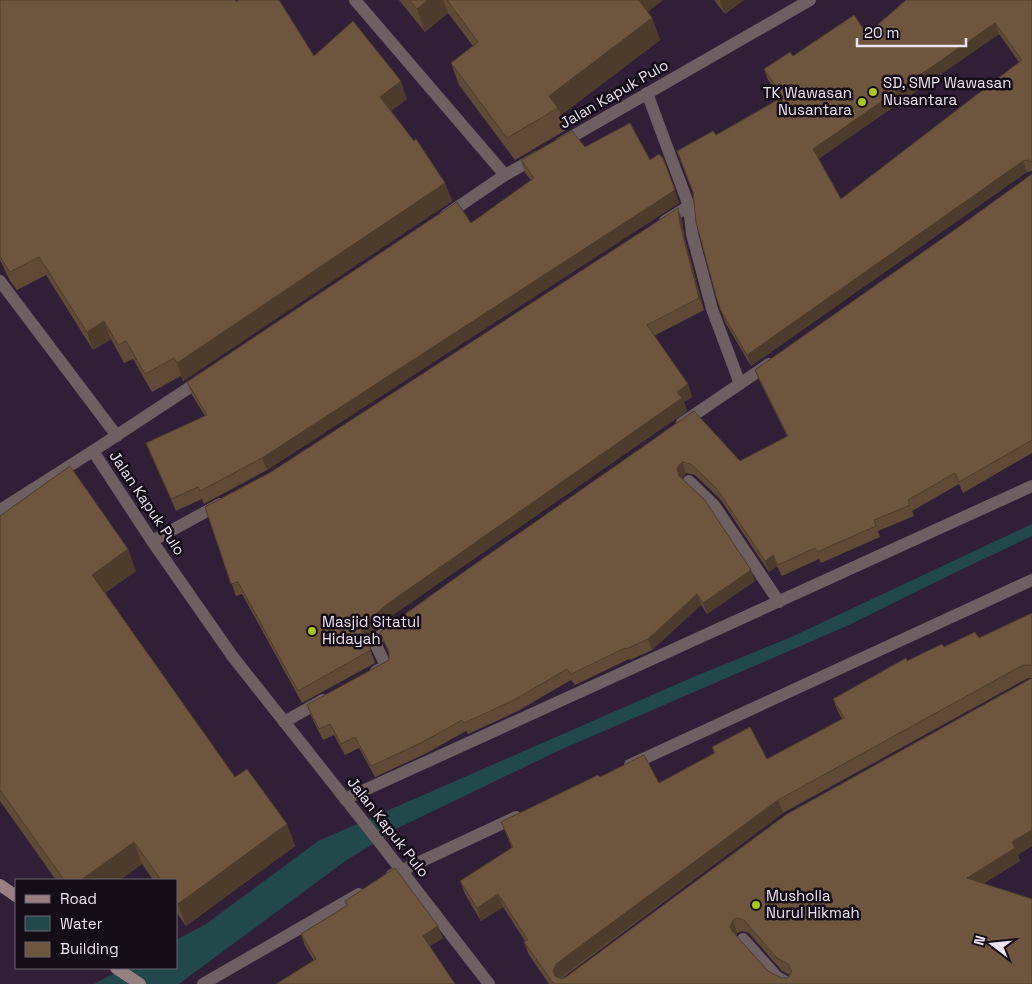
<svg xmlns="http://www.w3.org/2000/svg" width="1032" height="984" font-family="'Space Grotesk',sans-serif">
  <rect width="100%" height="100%" fill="#301f37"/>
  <!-- water -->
  <path fill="#21484a" d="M 1032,524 L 1032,536 L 952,574 L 849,625 L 560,750 L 400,827 L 344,862 L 179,984 L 94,984 L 124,968 L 176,968 L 176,940 L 206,924 L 318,841 L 691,678 L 789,638 Z"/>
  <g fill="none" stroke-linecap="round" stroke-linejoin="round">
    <!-- service -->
    <path stroke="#6e5f62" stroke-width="12" d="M 355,0 L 505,175
      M 0,281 L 117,436"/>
    <!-- minor -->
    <path stroke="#6e5f62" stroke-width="12" d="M 647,93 L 689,206 L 692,234 L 712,309 L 740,384
      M 665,221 L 689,206
      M 682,423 L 769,364
      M 689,481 L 714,505 L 779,602
      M 0,510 L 93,451
      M 152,541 L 220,504
      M 376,671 L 386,666 L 374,641 L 394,625
      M 284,722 L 323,700
      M 630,765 L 1032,580
      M 345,799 L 1032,486
      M 392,875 L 516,817
      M 743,939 L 777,977 L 789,984
      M 203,984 L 359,894"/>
    <!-- tertiary -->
    <path stroke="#6e5f62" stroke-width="12" d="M 561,143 L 810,0
      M 446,215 L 505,175 L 537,157
      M 204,378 L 93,451 L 152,541 L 233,657 L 381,844 L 489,984"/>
    <!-- secondary -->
    <path stroke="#977f84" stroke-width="12" d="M 0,885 L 16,896
      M 116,968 L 140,984"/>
  </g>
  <!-- wall -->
  <path fill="#5f4a35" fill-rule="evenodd" d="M 0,0 L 236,2 L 314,56 L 407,99 L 391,111 L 445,183 L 452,201 L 183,381 L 181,376 L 152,392 L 133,359 L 124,363 L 111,339 L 93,350 L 46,275 L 17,290 L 10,281 L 0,260 Z
    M 399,0 L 663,0 L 647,12 L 652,18 L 660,40 L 561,115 L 566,130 L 515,160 L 459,85 L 451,63 L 473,46 L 448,13 L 425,32 Z
    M 714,0 L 744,0 L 725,14 Z
    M 1032,0 L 1032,171 L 1027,172 L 751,366 L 725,322 L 716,296 L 716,135 L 780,98 L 768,80 L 764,69 L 793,56 L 867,34 ZM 999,34 L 1019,62 L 841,199 L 818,159 Z
    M 585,147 L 650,160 L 679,203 L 267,470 L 204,504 L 202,499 L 176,511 L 151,455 L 146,443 L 205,416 L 192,395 L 187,382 L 471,223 L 531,180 L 525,173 L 521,160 Z
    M 1032,174 L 1032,453 L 963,493 L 959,484 L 912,511 L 914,516 L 878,531 L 880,537 L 821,563 L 819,559 L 782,576 L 777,566 L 769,572 L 721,500 L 695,475 L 686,473 L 682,478 L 755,581 L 707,614 L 701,605 L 652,650 L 630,660 L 629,659 L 575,685 L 571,680 L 518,711 L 468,734 L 466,731 L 425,754 L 375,777 L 359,748 L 345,755 L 334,735 L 323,740 L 311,716 L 307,705 L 389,660 L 389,654 L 380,632 L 694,411 L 740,461 L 787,436 L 759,380 L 755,370 L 953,231 Z
    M 682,220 L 684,236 L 704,310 L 654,336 L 688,384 L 692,397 L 684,402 L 687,411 L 390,617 L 367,638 L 367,641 L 375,663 L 302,703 L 242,594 L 236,596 L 205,507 L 271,472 Z
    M 0,516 L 136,571 L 105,593 L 235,777 L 287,824 L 295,846 L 186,926 L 176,912 L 176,880 L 153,880 L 142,864 L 120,880 L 56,880 L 0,801 Z
    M 1032,613 L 1032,678 L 1028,678 L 783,813 L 561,979 L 562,979 L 566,977 L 787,814 L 1018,855 L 1020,861 L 984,883 L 1032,984 L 549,984 L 529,955 L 524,942 L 525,941 L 503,907 L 481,921 L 465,894 L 460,881 L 512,848 L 501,822 L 600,777 L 659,783 L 714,753 L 712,747 L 767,759 L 842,719 L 838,712 L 833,699 L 907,661 L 944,647 L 979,638 ZM 742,931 L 749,933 L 782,971 L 790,975 L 788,978 L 781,978 L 768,971 L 736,936 L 737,933 Z
    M 345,901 L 443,938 L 430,946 L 314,961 L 305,946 L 301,934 L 347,906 Z"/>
  <!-- shaded-wall -->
  <path fill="#4d3c2b" d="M 428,0 L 443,0 L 448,13 L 425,32 L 417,9 Z
    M 636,0 L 663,0 L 642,16 Z
    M 720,0 L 744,0 L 725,14 Z
    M 652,18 L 660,40 L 561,115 L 558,108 L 549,96 Z
    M 995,23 L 999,34 L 817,160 L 813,149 Z
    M 401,81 L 407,99 L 386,115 L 380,97 Z
    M 1023,161 L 1027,172 L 751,366 L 747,355 Z
    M 445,183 L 452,201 L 183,381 L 177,363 Z
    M 675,190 L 679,203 L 267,470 L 262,458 Z
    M 678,208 L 682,220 L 684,236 L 704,310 L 699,298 L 680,224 Z
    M 104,321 L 111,339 L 93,350 L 87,332 Z
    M 688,384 L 692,397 L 684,402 L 687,411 L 390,617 L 367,638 L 367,645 L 362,632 L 362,626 L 386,605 Z
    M 682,462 L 686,473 L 681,479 L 679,476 L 677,468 Z
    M 128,549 L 136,571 L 100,596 L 92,575 Z
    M 773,555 L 777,566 L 769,572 L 765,561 Z
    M 751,570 L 755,581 L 707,614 L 703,603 Z
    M 697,594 L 701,605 L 652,650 L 648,639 Z
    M 778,800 L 783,813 L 561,977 L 558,984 L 553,971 L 556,964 Z
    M 287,824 L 295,846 L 186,926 L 178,904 Z
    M 1032,830 L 1032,846 L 1018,855 L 1020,861 L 972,891 L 967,878 L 1012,842 Z
    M 134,842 L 142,864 L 120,880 L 81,880 Z
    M 498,894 L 503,907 L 481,921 L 477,908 Z
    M 733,920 L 737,933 L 735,940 L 730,927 Z
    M 438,926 L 443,938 L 427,948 L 423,936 Z"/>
  <!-- building -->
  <path fill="#6e563e" stroke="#4d3c2b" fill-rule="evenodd" d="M 0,0 L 235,0 L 236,2 L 239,0 L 279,0 L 314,56 L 353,21 L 401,81 L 380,97 L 414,141 L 416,139 L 445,183 L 177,363 L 174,358 L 145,374 L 126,341 L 118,345 L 104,321 L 87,332 L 39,257 L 10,272 L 4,263 L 0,256 Z
    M 409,0 L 428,0 L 417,9 Z
    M 447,0 L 639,0 L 652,18 L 549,96 L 558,108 L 507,138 L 451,63 L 478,42 Z
    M 906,0 L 1032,0 L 1032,162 L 1028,160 L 1023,161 L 747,355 L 721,311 L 716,296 L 696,222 L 693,192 L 677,151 L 713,131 L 716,135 L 783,97 L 764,69 L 790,52 L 793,56 L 854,15 L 867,34 ZM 995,23 L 1022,60 L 841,199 L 813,149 Z
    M 630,123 L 650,160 L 659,154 L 663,158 L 675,190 L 262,458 L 200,491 L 198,487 L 171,499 L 146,443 L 207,415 L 187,382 L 457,202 L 471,223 L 534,178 L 521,160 L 572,131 L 585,147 Z
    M 1032,174 L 1032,440 L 959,482 L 955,473 L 908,500 L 910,505 L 874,520 L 876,526 L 817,552 L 815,548 L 778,565 L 773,555 L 765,561 L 717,489 L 691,464 L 682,462 L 677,468 L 679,476 L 704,499 L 751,570 L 703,603 L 697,594 L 648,639 L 626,649 L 625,648 L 571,674 L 567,669 L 514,700 L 464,723 L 462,720 L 421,743 L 371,766 L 355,737 L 341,744 L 330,724 L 319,729 L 307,705 L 389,660 L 389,652 L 380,632 L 475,564 L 694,411 L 740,461 L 788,436 L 755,370 L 953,231 Z
    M 678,208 L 680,224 L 699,298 L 647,325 L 688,384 L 677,392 L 682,398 L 386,605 L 362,626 L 362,632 L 371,650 L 298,691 L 238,582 L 231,584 L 205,507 L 271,472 Z
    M 70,466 L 128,549 L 92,575 L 235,777 L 247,769 L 287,824 L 178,904 L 176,901 L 176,880 L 161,880 L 134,842 L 81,880 L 64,880 L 0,790 L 0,516 Z
    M 1032,613 L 1032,666 L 1031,665 L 1023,665 L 778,800 L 556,964 L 553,971 L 555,976 L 562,979 L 566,977 L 787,814 L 1032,678 L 1032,830 L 1012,842 L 1015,848 L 967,878 L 1032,899 L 1032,984 L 554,984 L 524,942 L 528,940 L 498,894 L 477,908 L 460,881 L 513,847 L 501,822 L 598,775 L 600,777 L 644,755 L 659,783 L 715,753 L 712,747 L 750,727 L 767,759 L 844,718 L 833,699 L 906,658 L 907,661 L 942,644 L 944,647 L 975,632 L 979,638 ZM 737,918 L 744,920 L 777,958 L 788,964 L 792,971 L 788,978 L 781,978 L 768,971 L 732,931 L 730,927 L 733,920 Z
    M 395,868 L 438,926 L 423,936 L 455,984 L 276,984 L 316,959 L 301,934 L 348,905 L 345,901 Z"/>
  <!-- markers -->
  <g fill="#aac718" stroke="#140c17" stroke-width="2">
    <circle cx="873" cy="92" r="5"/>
    <circle cx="862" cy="102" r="5"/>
    <circle cx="312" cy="631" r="5"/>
    <circle cx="756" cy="905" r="5"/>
  </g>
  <g text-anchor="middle" stroke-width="5" stroke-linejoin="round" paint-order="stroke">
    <!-- poi labels -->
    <g font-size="15" fill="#eee3f3" stroke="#140c17" text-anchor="start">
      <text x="883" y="88">SD, SMP Wawasan<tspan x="883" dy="17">Nusantara</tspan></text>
      <text x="852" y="98" text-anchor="end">TK Wawasan<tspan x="852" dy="17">Nusantara</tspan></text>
      <text x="322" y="627">Masjid Sitatul<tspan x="322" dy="17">Hidayah</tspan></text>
      <text x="766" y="901">Musholla<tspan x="766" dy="17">Nurul Hikmah</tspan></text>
    </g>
    <!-- street labels -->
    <g font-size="15" fill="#eee3f3" stroke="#140c17">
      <text transform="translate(614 94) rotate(-30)" y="5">Jalan Kapuk Pulo</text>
      <text transform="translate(147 503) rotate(56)" y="5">Jalan Kapuk Pulo</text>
      <text transform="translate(388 827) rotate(52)" y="5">Jalan Kapuk Pulo</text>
    </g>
  </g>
  <!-- legend -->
  <rect x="15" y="879" width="162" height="90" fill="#140c17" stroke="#6b626f"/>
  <rect x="25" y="895" width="25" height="8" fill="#977f84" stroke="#6b626f"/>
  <text x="60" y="904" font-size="15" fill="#eee3f3">Road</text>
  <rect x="25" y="916" width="25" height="15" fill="#21484a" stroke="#6b626f"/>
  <text x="60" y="929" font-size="15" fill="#eee3f3">Water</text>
  <rect x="25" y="942" width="25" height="15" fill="#6e563e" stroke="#6b626f"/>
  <text x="60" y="954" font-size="15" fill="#eee3f3">Building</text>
  <!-- north arrow -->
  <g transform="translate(992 944) rotate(286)" stroke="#140c17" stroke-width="4" paint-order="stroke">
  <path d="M0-4L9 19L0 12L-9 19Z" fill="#eee3f3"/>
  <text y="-8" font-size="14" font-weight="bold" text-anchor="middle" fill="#eee3f3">N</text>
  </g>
  <!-- scale -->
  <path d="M857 38v8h109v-8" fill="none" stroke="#eee3f3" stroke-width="2.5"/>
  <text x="864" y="38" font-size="15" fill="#eee3f3" stroke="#140c17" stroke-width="4" paint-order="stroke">20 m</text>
</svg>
